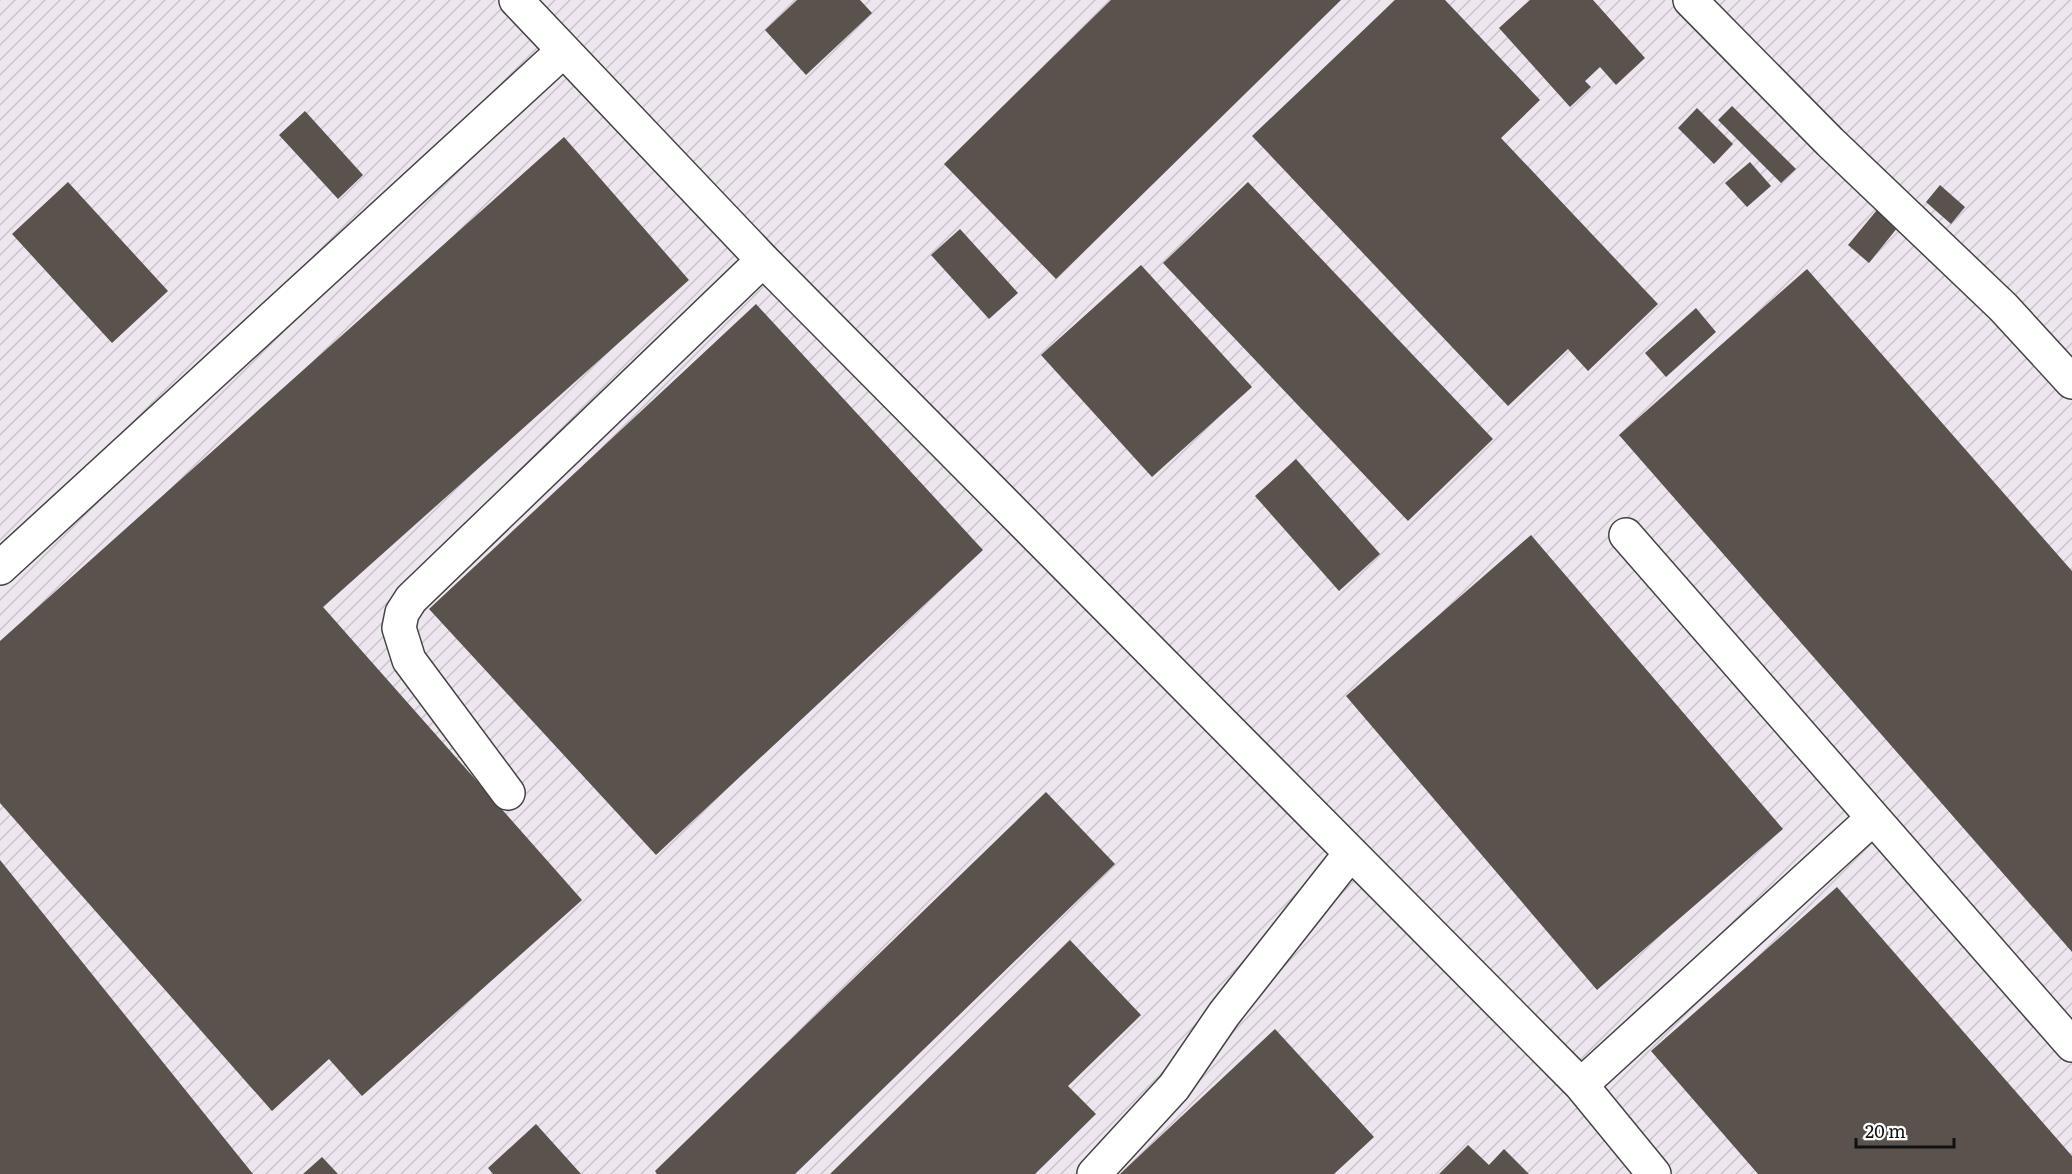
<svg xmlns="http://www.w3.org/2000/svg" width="2072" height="1174" font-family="Literata,serif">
  <defs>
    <pattern id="industrial-furrows" width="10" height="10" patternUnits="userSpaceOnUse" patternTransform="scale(1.5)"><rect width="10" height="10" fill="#eee6ef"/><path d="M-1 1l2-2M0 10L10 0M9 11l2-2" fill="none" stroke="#cbc4cc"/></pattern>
  </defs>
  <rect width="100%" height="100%" fill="#fffdf5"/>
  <!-- industrial -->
  <path fill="url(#industrial-furrows)" d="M 0,0 L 2072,0 L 2072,1174 L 0,1174 Z"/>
  <!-- building -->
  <path fill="#5a524d" d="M 797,0 L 860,0 L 872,13 L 806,75 L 765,30 Z
    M 1111,0 L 1341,0 L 1056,279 L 944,164 Z
    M 1395,0 L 1445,0 L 1540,100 L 1501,138 L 1658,304 L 1588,371 L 1568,349 L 1508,406 L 1252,136 Z
    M 1530,0 L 1593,0 L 1645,58 L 1616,85 L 1600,67 L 1585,81 L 1591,87 L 1570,107 L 1499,28 Z
    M 1732,106 L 1796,169 L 1781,183 L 1718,120 Z
    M 1697,108 L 1733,144 L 1714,164 L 1678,128 Z
    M 305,111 L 363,175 L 338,199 L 279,135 Z
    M 564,137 L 689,280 L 323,607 L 582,900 L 362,1096 L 329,1059 L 272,1111 L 0,803 L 0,641 Z
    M 1750,162 L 1771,186 L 1747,207 L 1725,183 Z
    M 68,182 L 168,291 L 112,343 L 12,234 Z
    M 1248,182 L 1493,439 L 1408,521 L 1163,263 Z
    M 1940,185 L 1965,207 L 1951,224 L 1926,202 Z
    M 1877,210 L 1898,227 L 1869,263 L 1848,245 Z
    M 960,229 L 1018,293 L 989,319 L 931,255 Z
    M 1141,265 L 1252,387 L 1152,477 L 1041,355 Z
    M 1807,269 L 2072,571 L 2072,952 L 1619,435 Z
    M 756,304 L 983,550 L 656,855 L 429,609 Z
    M 1696,308 L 1716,332 L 1666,377 L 1645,353 Z
    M 1296,459 L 1380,554 L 1339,591 L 1255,496 Z
    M 1531,535 L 1783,829 L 1597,990 L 1346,696 Z
    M 1046,792 L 1115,864 L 795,1174 L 657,1174 L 655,1171 Z
    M 0,860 L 253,1174 L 0,1174 Z
    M 1837,887 L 2072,1156 L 2072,1174 L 1758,1174 L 1651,1051 Z
    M 1070,940 L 1141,1015 L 1068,1086 L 1096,1114 L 1035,1174 L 830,1174 Z
    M 1275,1029 L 1374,1137 L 1334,1174 L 1120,1174 Z
    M 536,1124 L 581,1174 L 493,1174 L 488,1168 Z
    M 1468,1145 L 1489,1165 L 1504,1149 L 1529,1174 L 1439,1174 Z
    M 322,1157 L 338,1174 L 303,1174 Z"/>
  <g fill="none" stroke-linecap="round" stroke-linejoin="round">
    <defs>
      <path id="minor" d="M 516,0 L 763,260 L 1581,1085 L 1654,1174
        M 1690,0 L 1830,142 L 2003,307 L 2072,382
        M 1626,535 L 2072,1045
        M 0,568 L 563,51
        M 508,793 L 409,660 L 399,628 L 402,613 L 411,599 L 763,260
        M 1581,1085 L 1873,818
        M 1094,1174 L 1174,1087 L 1224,1014 L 1350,854"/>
    </defs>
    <!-- minor casing -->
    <use href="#minor" stroke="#444" stroke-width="36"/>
    <!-- minor -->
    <use href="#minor" stroke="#fff" stroke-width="33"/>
  </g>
  <!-- scale -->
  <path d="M1856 1138v9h98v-9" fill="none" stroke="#111111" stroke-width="3"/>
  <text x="1865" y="1138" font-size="18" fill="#111111" stroke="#ffffff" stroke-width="4.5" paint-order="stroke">20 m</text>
</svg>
